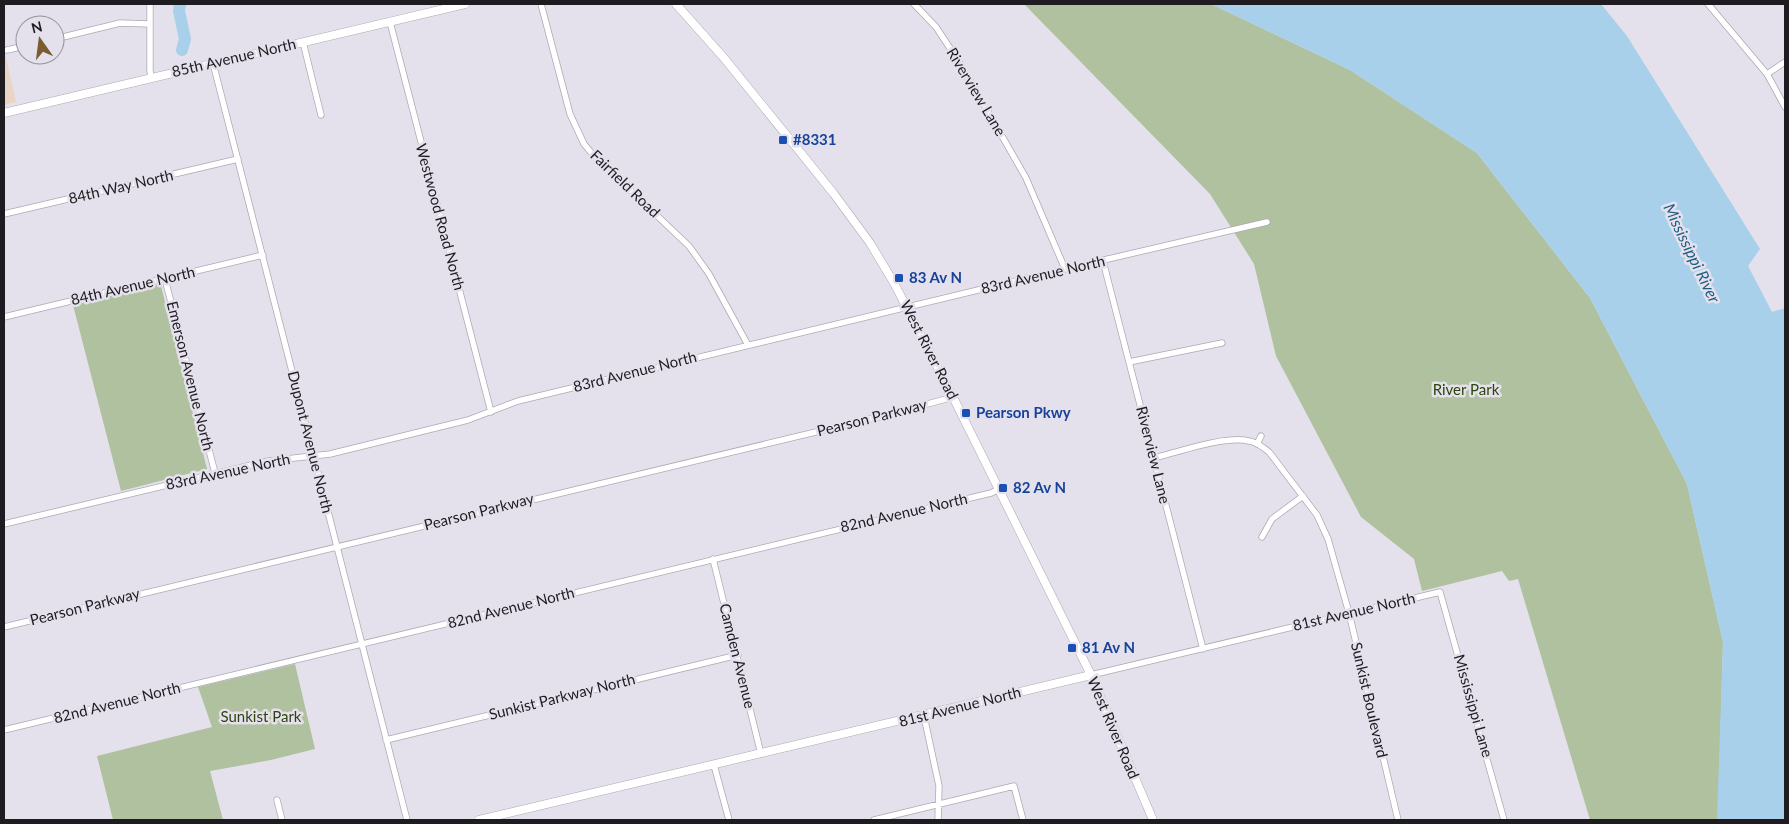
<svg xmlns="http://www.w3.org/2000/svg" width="1789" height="824" font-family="Lato,sans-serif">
  <rect width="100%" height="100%" fill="#e4e1ec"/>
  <!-- commercial -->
  <path fill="#e9d5c6" d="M 4,49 L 16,102 L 4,105 Z"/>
  <!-- green -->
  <path fill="#afc19e" d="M 1024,4 L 1211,4 L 1350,70 L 1477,153 L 1590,298 L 1687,484 L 1723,642 L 1718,820 L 1590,820 L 1518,579 L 1509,581 L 1502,571 L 1422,591 L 1414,559 L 1361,517 L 1276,356 L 1254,264 L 1210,194 Z
    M 159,284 L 161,286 L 207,469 L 121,491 L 73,305 Z
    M 295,664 L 315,749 L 271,760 L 210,771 L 223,820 L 113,820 L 97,756 L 212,727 L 198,687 Z"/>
  <!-- water -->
  <path fill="#a8d0eb" d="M 1211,4 L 1601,4 L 1627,36 L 1760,249 L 1748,266 L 1772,312 L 1785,308 L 1785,820 L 1717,820 L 1723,643 L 1687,484 L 1590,298 L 1477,153 L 1350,70 Z"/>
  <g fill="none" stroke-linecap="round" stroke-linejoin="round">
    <!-- river -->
    <path stroke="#a8d0eb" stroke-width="12" d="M 180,4 L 179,11 L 185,39 L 182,50"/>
    <defs>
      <path id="street" d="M 150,4 L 150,71 L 151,77
        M 541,4 L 570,114 L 584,144 L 594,156 L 689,246 L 709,274 L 748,345
        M 914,4 L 936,27 L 963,68 L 1026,178 L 1065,269
        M 1708,4 L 1767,74 L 1785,107
        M 390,22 L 491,412
        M 55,39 L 120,23 L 150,24
        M 303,42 L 321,115
        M 7,50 L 25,46
        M 213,63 L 407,820
        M 1767,74 L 1785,62
        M 4,214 L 238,159
        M 1103,261 L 1203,649
        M 165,279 L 215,473
        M 4,317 L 263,255
        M 1129,362 L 1222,343
        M 1257,444 L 1261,436
        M 1154,458 C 1178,452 1226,435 1249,441 C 1256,442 1263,447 1269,452 L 1317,515 L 1328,539 L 1349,613 L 1398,820
        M 4,524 L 268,461 L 330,454 L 468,420 L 518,401 L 1065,269 L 1267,222
        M 1262,537 L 1272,519 L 1303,496
        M 713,559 L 761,754
        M 4,627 L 895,413 L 953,397
        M 1091,675 L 1440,592 L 1504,820
        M 924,716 L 939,786 L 938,820
        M 4,730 L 991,493 L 999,489
        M 386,740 L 738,655
        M 714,765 L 729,820
        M 277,800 L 282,820
        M 874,820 L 1014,786 L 1023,820"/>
      <path id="secondary" d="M 676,4 L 724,58 L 834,194 L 870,243 L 894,283 L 953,397 L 1091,675 L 1153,820
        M 4,113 L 465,4
        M 479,820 L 1091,675"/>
    </defs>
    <!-- street casing -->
    <use href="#street" stroke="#aca9b3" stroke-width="7"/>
    <!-- secondary casing -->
    <use href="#secondary" stroke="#aca9b3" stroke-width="9"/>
    <!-- street -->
    <use href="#street" stroke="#fff" stroke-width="5.5"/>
    <!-- secondary -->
    <use href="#secondary" stroke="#fff" stroke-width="8"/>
  </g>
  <!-- markers -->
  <g fill="#1a4fb4" stroke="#e4e1ec" stroke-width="2">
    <rect x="778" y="135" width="10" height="10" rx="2.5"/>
    <rect x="894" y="273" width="10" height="10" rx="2.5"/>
    <rect x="961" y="408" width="10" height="10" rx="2.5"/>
    <rect x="998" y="483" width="10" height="10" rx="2.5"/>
    <rect x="1067" y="643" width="10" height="10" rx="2.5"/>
  </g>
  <g text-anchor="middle" stroke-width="5" stroke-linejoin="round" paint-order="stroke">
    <!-- street labels -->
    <g font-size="15" fill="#1e1c20" stroke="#e4e1ec">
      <text transform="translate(234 58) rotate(-13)" y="5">85th Avenue North</text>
      <text transform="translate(976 92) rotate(59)" y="5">Riverview Lane</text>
      <text transform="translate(625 184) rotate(44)" y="5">Fairfield Road</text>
      <text transform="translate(121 187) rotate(-13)" y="5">84th Way North</text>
      <text transform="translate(440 217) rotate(75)" y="5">Westwood Road North</text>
      <text transform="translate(1043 275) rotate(-13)" y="5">83rd Avenue North</text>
      <text transform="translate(133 286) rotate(-13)" y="5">84th Avenue North</text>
      <text transform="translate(929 350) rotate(63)" y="5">West River Road</text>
      <text transform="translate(635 372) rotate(-14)" y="5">83rd Avenue North</text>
      <text transform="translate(190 376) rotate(76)" y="5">Emerson Avenue North</text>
      <text transform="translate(872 418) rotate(-14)" y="5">Pearson Parkway</text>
      <text transform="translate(310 442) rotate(76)" y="5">Dupont Avenue North</text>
      <text transform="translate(1153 455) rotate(76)" y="5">Riverview Lane</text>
      <text transform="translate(228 472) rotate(-12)" y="5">83rd Avenue North</text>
      <text transform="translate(479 512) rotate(-14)" y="5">Pearson Parkway</text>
      <text transform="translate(904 513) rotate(-13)" y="5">82nd Avenue North</text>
      <text transform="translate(85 607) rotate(-14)" y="5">Pearson Parkway</text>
      <text transform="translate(511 608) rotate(-14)" y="5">82nd Avenue North</text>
      <text transform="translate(1354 612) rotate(-13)" y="5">81st Avenue North</text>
      <text transform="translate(737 656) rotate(76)" y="5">Camden Avenue</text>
      <text transform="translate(562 697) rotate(-14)" y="5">Sunkist Parkway North</text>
      <text transform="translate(1369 700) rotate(77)" y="5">Sunkist Boulevard</text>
      <text transform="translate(117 703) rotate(-14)" y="5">82nd Avenue North</text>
      <text transform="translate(1473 706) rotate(74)" y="5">Mississippi Lane</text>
      <text transform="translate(960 707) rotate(-14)" y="5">81st Avenue North</text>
      <text transform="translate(1113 728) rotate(67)" y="5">West River Road</text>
    </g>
    <!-- transit labels -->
    <g font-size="15" font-weight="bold" fill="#164399" stroke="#e4e1ec" text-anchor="start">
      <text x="793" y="145">#8331</text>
      <text x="909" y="283">83 Av N</text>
      <text x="976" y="418">Pearson Pkwy</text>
      <text x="1013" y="493">82 Av N</text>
      <text x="1082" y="653">81 Av N</text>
    </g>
    <!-- park labels -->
    <g font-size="15" fill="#2d440a" stroke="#e4e1ec">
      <text x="1466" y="395">River Park</text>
      <text x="261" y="722">Sunkist Park</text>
    </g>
    <!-- water labels -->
    <g font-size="16" font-style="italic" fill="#1e5e83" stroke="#e4e1ec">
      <text transform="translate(1692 253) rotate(64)" y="6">Mississippi River</text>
    </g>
  </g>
  <!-- border -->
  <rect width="1789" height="824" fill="none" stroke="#1e1c20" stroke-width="10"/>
  <!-- north arrow -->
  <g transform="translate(40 40) rotate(346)"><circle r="24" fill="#e4e1ec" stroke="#95929a"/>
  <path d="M0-4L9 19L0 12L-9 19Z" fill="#7a5c30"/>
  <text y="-8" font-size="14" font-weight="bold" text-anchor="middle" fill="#1e1c20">N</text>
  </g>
</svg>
